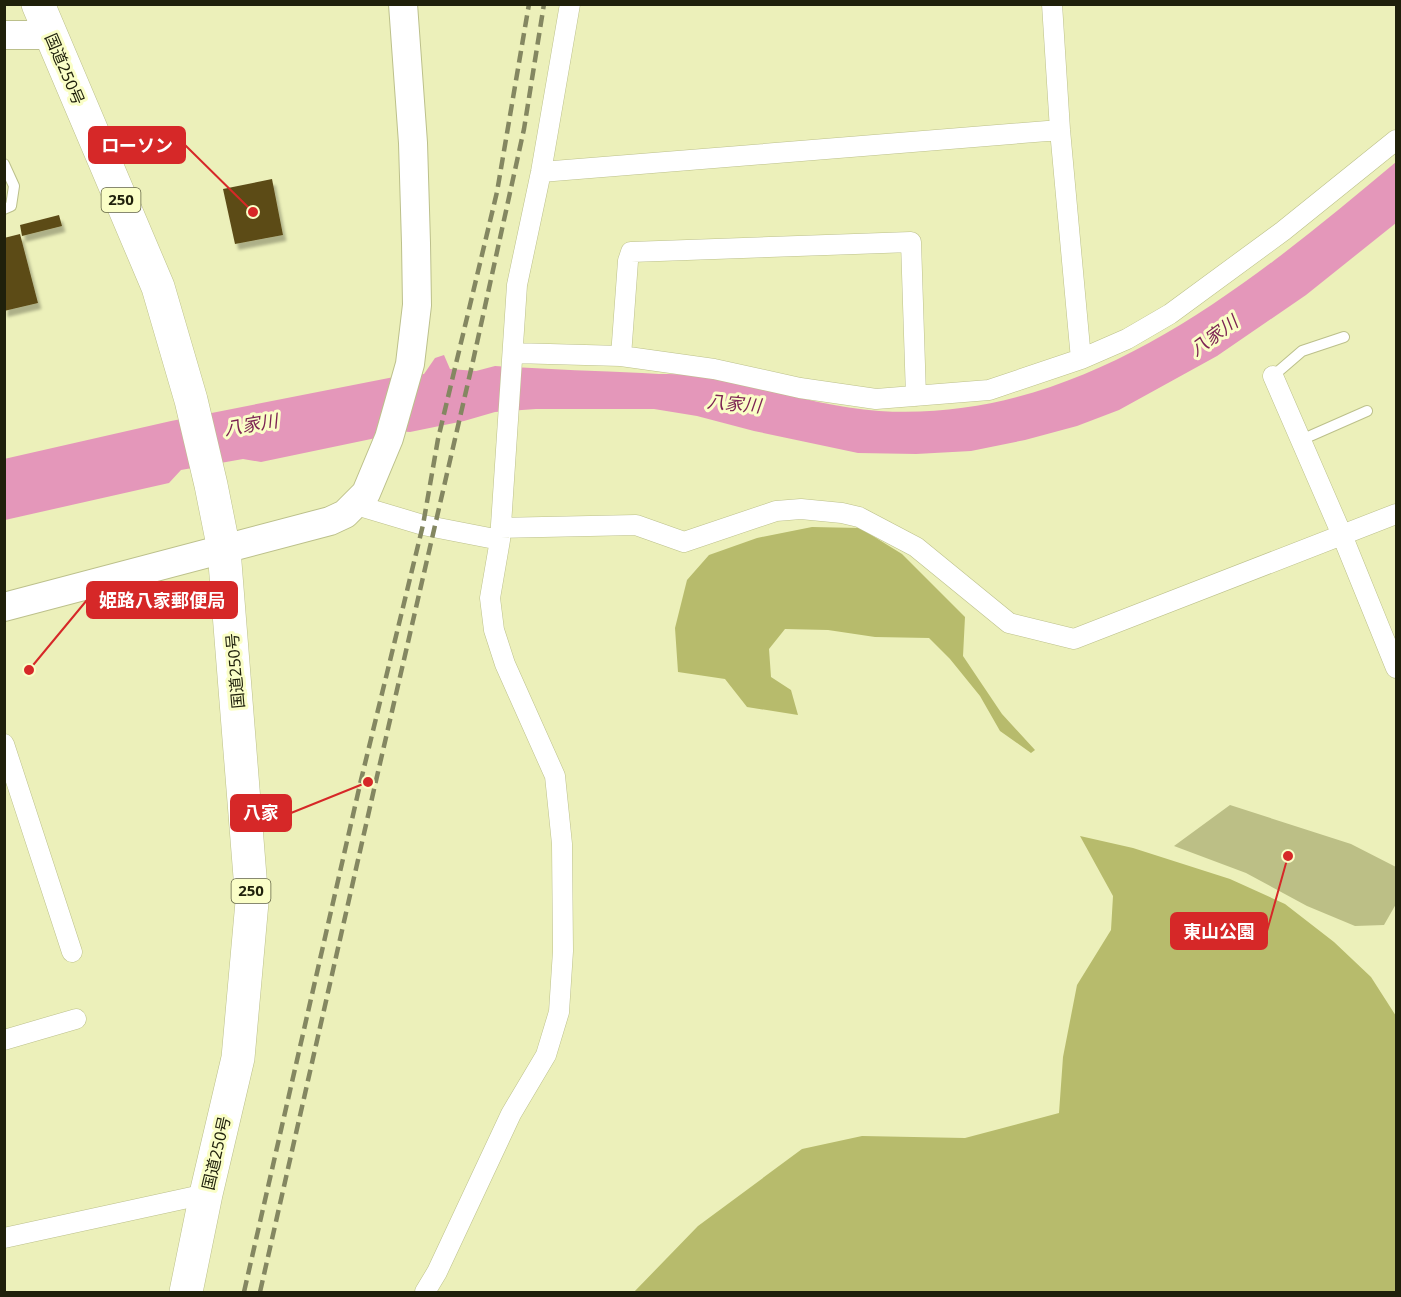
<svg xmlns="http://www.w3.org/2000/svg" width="1401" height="1297" font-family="'Noto Sans','Noto Sans JP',sans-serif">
  <defs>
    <filter id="shadow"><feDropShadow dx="3.5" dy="6" stdDeviation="1.5" flood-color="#0004"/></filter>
  </defs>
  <rect width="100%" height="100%" fill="#ecf0ba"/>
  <!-- green -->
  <path fill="#bcbf86" d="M 1230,805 L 1351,844 L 1396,867 L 1396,904 L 1384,925 L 1355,926 L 1307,906 L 1246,873 L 1174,846 Z"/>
  <!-- forest -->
  <path fill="#b7bb6c" d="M 812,527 L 860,528 L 902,554 L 965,617 L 963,656 L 1002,714 L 1035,750 L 1031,753 L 1000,731 L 980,696 L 950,659 L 929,638 L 875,637 L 828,630 L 785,629 L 769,649 L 771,677 L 791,690 L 798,715 L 747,707 L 725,679 L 678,672 L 675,628 L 687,580 L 709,555 L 757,538 Z
    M 1080,836 L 1133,848 L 1230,879 L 1285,904 L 1334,942 L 1371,977 L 1396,1016 L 1396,1292 L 634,1292 L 698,1226 L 802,1149 L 862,1136 L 965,1138 L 1059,1113 L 1063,1057 L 1077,985 L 1111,930 L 1113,896 Z"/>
  <!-- water -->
  <path fill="#e497ba" d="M 1396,162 L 1396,223 L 1306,295 L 1217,356 L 1119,410 L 1077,426 L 1025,440 L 971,451 L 916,454 L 858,453 L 754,431 L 697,416 L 654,409 L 536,409 L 495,412 L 464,421 L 410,432 L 382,430 L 376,438 L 261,462 L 243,459 L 181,470 L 169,483 L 5,520 L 4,459 L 171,421 L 394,377 L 424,374 L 435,358 L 444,355 L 450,369 L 476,371 L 495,366 C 544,369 593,371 642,373 C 664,375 689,373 711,377 C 767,387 820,407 879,411 C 1083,424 1249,285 1396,162 Z"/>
  <!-- building -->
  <path fill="#5c4b19" filter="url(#shadow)" d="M 272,179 L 283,235 L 235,244 L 223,189 Z
    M 59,215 L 62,226 L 22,236 L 20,225 Z
    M 20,234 L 38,303 L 4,311 L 4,238 Z"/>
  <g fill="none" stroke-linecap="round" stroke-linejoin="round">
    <defs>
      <path id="lane" d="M 4,164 L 14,186 L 11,206 L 4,209
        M 1273,376 L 1302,351 L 1344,337
        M 1301,440 L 1367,411"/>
      <path id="street" d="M 1052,4 L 1060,130 L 1081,359
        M 541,172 L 1060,130
        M 513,353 L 621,356 L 714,369 L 800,388 L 876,399 L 989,390 L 1081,359 L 1127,339 L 1170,314 L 1283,231 L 1396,140
        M 621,356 L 628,261 L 631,252 L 911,242 L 916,396
        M 1273,376 L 1342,535 L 1396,668
        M 356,505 L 423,525 L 500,540
        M 501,528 L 636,525 L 684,542 L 776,511 L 801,509 L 842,513 L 859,517 L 916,547 L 1009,623 L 1074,639 L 1396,514
        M 4,744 L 72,952
        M 4,1040 L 76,1019
        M 4,1238 L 206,1194
        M 425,1292 L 437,1272 L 511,1114 L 546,1055 L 559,1012 L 563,951 L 562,844 L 555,776 L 505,664 L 494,630 L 490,598 L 500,540 L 517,285 L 541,172 L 570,4"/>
      <path id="secondary" d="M 4,35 L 51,35
        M 4,607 L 330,521 L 345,514 L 366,493 L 389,438 L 410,364 L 417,305 L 416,243 L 413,143 L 403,4"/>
      <path id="highway" d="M 38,4 L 158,287 L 191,400 L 211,485 L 224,550 L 252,902 L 238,1058 L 206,1194 L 186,1292"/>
    </defs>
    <!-- lane casing -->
    <use href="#lane" stroke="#bcc08b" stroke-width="12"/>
    <!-- street casing -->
    <use href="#street" stroke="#bcc08b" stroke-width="21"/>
    <!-- secondary casing -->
    <use href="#secondary" stroke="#bcc08b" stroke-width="30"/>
    <!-- highway casing -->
    <use href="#highway" stroke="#bcc08b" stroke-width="34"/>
    <!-- lane -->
    <use href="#lane" stroke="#fff" stroke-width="10"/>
    <!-- street -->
    <use href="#street" stroke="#fff" stroke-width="20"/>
    <!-- secondary -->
    <use href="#secondary" stroke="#fff" stroke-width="28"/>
    <!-- highway -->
    <use href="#highway" stroke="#fff" stroke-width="33"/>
    <!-- rail -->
    <path stroke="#848761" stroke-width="4.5" stroke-dasharray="12 6" stroke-linecap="butt" d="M 244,1292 L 361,780 L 423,525 L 438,439 L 497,192 L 529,4
      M 260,1292 L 375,785 L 473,361 L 524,129 L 544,4"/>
  </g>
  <g text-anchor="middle" stroke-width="6" stroke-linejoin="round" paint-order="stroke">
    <!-- shield labels -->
    <g fill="#fafec7" stroke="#616343" stroke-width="1.5">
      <rect x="101.5" y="188" width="39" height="24" rx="4.5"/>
      <rect x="231.5" y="879" width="39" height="24" rx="4.5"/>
    </g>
    <g font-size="15" font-weight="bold" fill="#1f200b">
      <text x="121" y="205">250</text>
      <text x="251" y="896">250</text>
    </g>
    <!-- street labels -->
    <g font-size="16" fill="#1f200b" stroke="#fafec7">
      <text transform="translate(65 69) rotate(67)" y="6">国道250号</text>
      <text transform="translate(235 671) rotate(-95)" y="6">国道250号</text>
      <text transform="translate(216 1153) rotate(-77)" y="6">国道250号</text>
    </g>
    <!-- water labels -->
    <g font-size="18" font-style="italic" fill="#7c2353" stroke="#fafec7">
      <text transform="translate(1214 336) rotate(-36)" y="6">八家川</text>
      <text transform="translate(734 404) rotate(5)" y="6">八家川</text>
      <text transform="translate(251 425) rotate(-9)" y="6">八家川</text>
    </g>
  </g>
  <!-- callouts -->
  <path fill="none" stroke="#d62828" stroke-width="2" d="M253 212L185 145M29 670L87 600M368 782L291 813M1288 856L1267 931"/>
  <g fill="#d62828" stroke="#fafec7" stroke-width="2">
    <circle cx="253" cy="212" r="6"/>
    <circle cx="29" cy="670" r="6"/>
    <circle cx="368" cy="782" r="6"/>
    <circle cx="1288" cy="856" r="6"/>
  </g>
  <g fill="#d62828" stroke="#d62828" stroke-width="2">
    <rect x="89" y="127" width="96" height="36" rx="6"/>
    <rect x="87" y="582" width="150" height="36" rx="6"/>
    <rect x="231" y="795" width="60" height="36" rx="6"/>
    <rect x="1171" y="913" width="96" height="36" rx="6"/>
  </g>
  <g font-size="18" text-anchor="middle" font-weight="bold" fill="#fff">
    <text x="137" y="152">ローソン</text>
    <text x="162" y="607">姫路八家郵便局</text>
    <text x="261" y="819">八家</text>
    <text x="1219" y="938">東山公園</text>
  </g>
  <!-- border -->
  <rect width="1401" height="1297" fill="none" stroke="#1f200b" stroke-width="12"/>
</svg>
